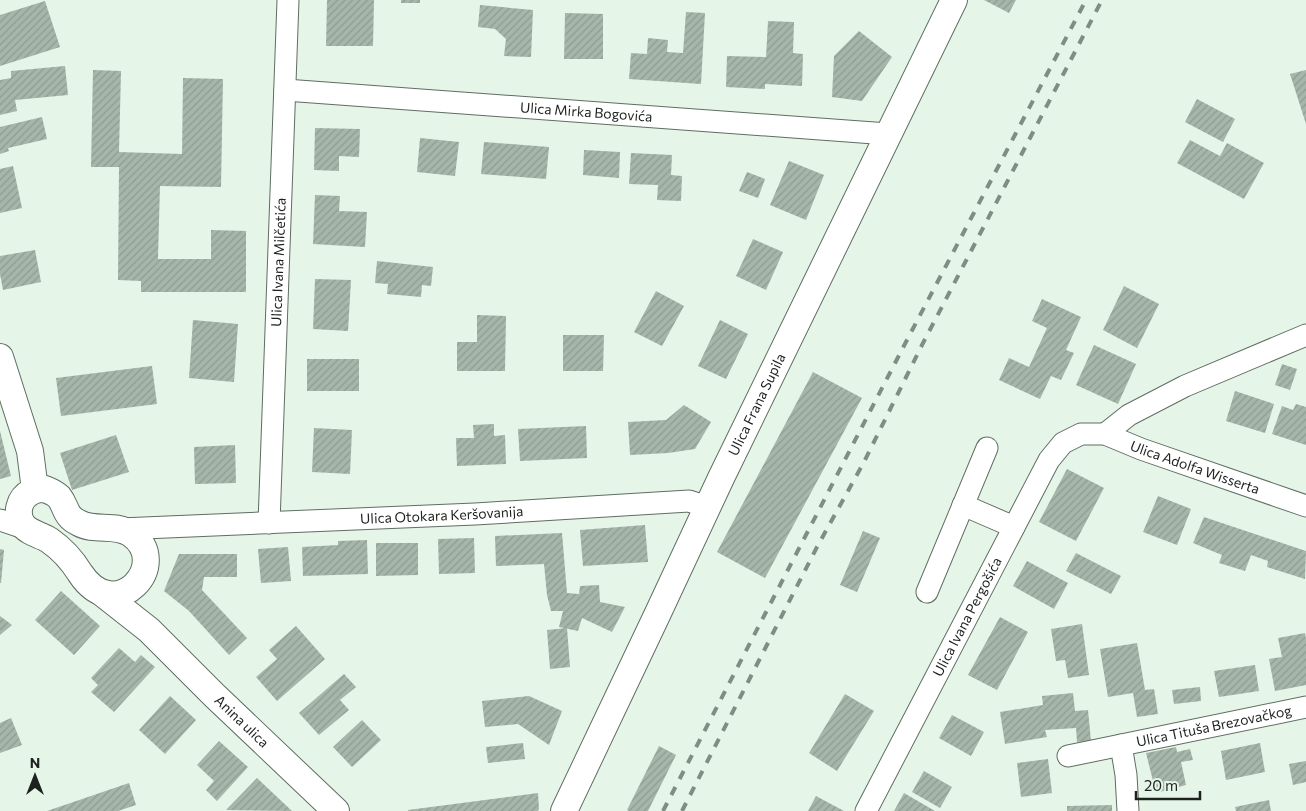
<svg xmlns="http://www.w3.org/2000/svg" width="1306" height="811" font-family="Commissioner,sans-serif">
  <defs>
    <pattern id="building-hatch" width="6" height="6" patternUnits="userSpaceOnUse" patternTransform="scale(1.25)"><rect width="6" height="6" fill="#a6b6a9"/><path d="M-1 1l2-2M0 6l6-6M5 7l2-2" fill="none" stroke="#8e9c91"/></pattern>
  </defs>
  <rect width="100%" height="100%" fill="#e5f6e9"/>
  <!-- building -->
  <path fill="url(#building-hatch)" d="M 327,0 L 374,0 L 373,46 L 326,46 Z
    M 401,0 L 420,0 L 420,3 L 401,3 Z
    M 984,0 L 1016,0 L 1009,13 Z
    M 45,1 L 60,47 L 0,66 L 0,15 Z
    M 480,5 L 533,10 L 531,57 L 504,56 L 506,39 L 495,29 L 478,27 Z
    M 686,12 L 705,13 L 701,84 L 629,79 L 631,53 L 647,54 L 648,38 L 668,40 L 667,52 L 683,53 Z
    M 565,13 L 603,14 L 603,59 L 564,59 Z
    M 768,21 L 794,22 L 793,53 L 803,54 L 802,86 L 765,84 L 765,89 L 726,87 L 727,56 L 766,57 Z
    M 859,31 L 892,57 L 862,101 L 832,97 L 834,56 Z
    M 65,66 L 68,95 L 15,100 L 17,111 L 0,115 L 0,80 L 11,78 L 11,71 Z
    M 93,70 L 121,71 L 119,152 L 182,154 L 183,78 L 223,79 L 221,187 L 160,186 L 158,259 L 211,259 L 211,230 L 246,231 L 246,292 L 141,292 L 141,281 L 118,280 L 119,167 L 91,167 Z
    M 1306,70 L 1306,124 L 1290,74 Z
    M 1197,99 L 1235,119 L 1223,142 L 1185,122 Z
    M 42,117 L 47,139 L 8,148 L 9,151 L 0,154 L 0,127 Z
    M 315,128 L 360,129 L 359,157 L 339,156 L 339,171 L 314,170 Z
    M 420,138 L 459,142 L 455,176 L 417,172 Z
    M 1190,140 L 1220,156 L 1227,143 L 1264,163 L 1244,199 L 1177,163 Z
    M 484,142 L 549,147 L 546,179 L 481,174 Z
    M 584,150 L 620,152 L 619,178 L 583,175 Z
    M 631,153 L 672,155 L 671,175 L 682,176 L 681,201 L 657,200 L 658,185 L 629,184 Z
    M 789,161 L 824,175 L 806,220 L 770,205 Z
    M 13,166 L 22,208 L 0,213 L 0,169 Z
    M 747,172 L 765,179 L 758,198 L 739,191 Z
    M 315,195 L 340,196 L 339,211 L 367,212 L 365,247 L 313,244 Z
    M 753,239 L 783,252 L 766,290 L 736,276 Z
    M 35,250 L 41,282 L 3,290 L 0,274 L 0,256 Z
    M 377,261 L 433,267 L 431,286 L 422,285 L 421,297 L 387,294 L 388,284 L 375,283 Z
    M 315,279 L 351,280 L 348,331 L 313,329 Z
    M 1124,286 L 1159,304 L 1137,348 L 1103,330 Z
    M 656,291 L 684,306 L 662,346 L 634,332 Z
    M 1042,299 L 1081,317 L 1066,350 L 1074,353 L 1061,380 L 1051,376 L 1040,399 L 999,380 L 1009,358 L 1029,367 L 1047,328 L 1032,321 Z
    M 477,315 L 506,316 L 505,371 L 457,371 L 457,342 L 477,342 Z
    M 193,320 L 238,324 L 234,382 L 189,378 Z
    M 720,320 L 748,334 L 726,379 L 698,366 Z
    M 563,335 L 604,335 L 603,371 L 563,371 Z
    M 1094,345 L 1136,364 L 1118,404 L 1076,385 Z
    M 307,359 L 359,359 L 359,391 L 307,391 Z
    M 1282,364 L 1297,369 L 1290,390 L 1275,385 Z
    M 152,366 L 157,404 L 61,416 L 56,378 Z
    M 813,372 L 862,398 L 765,578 L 717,552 Z
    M 1235,391 L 1274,404 L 1265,433 L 1226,421 Z
    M 1296,404 L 1306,407 L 1306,445 L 1272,434 L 1282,406 L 1293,410 Z
    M 684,405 L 711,422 L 695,449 L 668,453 L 630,455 L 628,422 L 666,420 Z
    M 494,424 L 494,436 L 505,435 L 506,464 L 457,466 L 456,438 L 474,438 L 473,425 Z
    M 586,426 L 587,458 L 520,461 L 518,429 Z
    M 314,428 L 352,430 L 350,474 L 312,472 Z
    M 0,431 L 11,476 L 0,479 Z
    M 116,435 L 129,472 L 72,490 L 60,453 Z
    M 235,445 L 236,483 L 195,484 L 194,447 Z
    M 1067,469 L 1104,488 L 1076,541 L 1039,522 Z
    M 1158,496 L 1191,509 L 1177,545 L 1143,532 Z
    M 1204,517 L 1306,551 L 1305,579 L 1267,567 L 1268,561 L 1251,555 L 1245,571 L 1219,563 L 1222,555 L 1193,543 Z
    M 645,525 L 648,562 L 583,566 L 580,530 Z
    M 863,531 L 880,538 L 857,592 L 840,585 Z
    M 562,533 L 567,593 L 579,594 L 580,586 L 599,585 L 600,602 L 625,607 L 612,632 L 582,618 L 578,631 L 559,627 L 563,611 L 551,611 L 547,595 L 544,564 L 496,566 L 495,536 Z
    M 474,538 L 475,573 L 439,574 L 438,539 Z
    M 367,540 L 368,574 L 303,576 L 302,547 L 338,545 L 338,541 Z
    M 376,543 L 418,543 L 418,575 L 376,576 Z
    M 288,547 L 291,581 L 261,583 L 258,549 Z
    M 0,549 L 4,550 L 1,583 L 0,583 Z
    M 1076,553 L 1121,576 L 1111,594 L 1066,571 Z
    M 179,554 L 237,554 L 237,577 L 204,577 L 202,590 L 247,638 L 229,655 L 189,611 L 164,591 Z
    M 1027,561 L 1068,583 L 1054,609 L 1013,586 Z
    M 61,591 L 100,626 L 74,655 L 35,620 Z
    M 0,616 L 12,625 L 0,635 Z
    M 1000,617 L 1028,632 L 997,690 L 968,675 Z
    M 1082,624 L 1089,675 L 1068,678 L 1065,660 L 1056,661 L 1051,629 Z
    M 296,626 L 325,659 L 277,701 L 256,677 L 277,659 L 269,650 Z
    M 567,628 L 570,667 L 550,669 L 547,630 Z
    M 1305,633 L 1306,639 L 1306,685 L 1275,691 L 1269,659 L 1282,657 L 1278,638 Z
    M 1137,643 L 1145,690 L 1154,689 L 1158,714 L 1137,717 L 1133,693 L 1108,697 L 1100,649 Z
    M 119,648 L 135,662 L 141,655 L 155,667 L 114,712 L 91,692 L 98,685 L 91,678 Z
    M 1255,665 L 1259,691 L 1219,697 L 1214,671 Z
    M 344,674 L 356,687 L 340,700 L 349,710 L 319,735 L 299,713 Z
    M 1200,687 L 1201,701 L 1174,704 L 1172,690 Z
    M 1073,693 L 1075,711 L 1088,710 L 1091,741 L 1077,742 L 1076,728 L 1045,730 L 1047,737 L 1005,744 L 1000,712 L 1043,705 L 1042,696 Z
    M 845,694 L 874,711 L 837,771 L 809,753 Z
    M 170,696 L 196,720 L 165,754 L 139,730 Z
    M 529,696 L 562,711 L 549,745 L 518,724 L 485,727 L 482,701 Z
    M 952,715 L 984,732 L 971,756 L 939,738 Z
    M 11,718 L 22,745 L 0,753 L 0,723 Z
    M 362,720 L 381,740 L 352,767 L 333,747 Z
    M 219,741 L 248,767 L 217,801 L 206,790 L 214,781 L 197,765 Z
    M 523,743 L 525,759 L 488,763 L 486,747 Z
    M 1260,743 L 1265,772 L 1226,780 L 1221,751 Z
    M 659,746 L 676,755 L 648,811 L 629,811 L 627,810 Z
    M 1176,747 L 1177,752 L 1190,749 L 1193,760 L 1181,762 L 1186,785 L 1156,793 L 1146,753 Z
    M 1048,759 L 1052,793 L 1021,797 L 1017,763 Z
    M 1306,761 L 1306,782 L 1293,785 L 1289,764 Z
    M 924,771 L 952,787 L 940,808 L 912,792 Z
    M 257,778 L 292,811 L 226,810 Z
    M 129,783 L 136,805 L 118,811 L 47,811 Z
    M 538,793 L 539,809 L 538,811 L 408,811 L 408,810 Z
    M 904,793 L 935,811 L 894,811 Z
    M 816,796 L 844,811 L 808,811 Z
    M 1269,800 L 1271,811 L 1236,811 L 1235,807 Z
    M 1112,805 L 1112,811 L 1067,811 L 1067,806 Z"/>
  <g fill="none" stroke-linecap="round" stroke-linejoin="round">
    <defs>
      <g id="minor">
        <path id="s1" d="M 285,90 L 888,134"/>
        <path d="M 1105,434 L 1129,415 L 1185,386 L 1306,335"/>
        <path d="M 963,505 L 1014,527"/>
        <path d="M 0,520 L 27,529"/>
        <path id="s2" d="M 269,523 L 288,0"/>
        <path id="s3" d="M 120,529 L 475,514 L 689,501 L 707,507"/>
        <path d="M 927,592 L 987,448"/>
        <path d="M 1121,745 L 1126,775 L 1128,811"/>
        <path id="s4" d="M 1068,756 L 1306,707"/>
        <path id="s5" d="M 866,811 L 1049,460 L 1063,443 L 1081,434 L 1105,434 L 1141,449 L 1306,506"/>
      </g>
      <g id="major">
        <path d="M 0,357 L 30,451 L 35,490"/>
        <path d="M 45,489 C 50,491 55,493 59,497 C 67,507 64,516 79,523 C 95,532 116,523 131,534 C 173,563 116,628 80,573 C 72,560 62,549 49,540 C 41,535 29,533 23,525 C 15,514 19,498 31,492 C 35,489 40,489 45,489 Z"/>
        <path id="s6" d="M 102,593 L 149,630 L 214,695 L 336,811"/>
        <path id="s7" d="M 564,811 L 658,613 L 721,478 L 954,0"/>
      </g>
    </defs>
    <!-- minor casing -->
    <use href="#minor" stroke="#5f6d62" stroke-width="23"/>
    <!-- major casing -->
    <use href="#major" stroke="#5f6d62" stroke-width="28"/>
    <!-- minor -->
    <use href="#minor" stroke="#fff" stroke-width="21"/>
    <!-- major -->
    <use href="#major" stroke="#fff" stroke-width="26"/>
    <!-- rail -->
    <path stroke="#818c84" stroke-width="4" stroke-dasharray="9 9" stroke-linecap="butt" d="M 663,811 L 908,338 L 1086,0
      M 682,811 L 817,547 L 864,462 L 922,345 L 1102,0"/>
  </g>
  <g text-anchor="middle" stroke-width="5" stroke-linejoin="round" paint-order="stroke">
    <!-- street labels -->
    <g font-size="14" fill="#1d221e" stroke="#e5f6e9">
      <text dy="5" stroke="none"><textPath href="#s1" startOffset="302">Ulica Mirka Bogovića</textPath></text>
      <text dy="5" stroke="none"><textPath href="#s2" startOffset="261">Ulica Ivana Milčetića</textPath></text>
      <text dy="5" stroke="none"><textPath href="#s7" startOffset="450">Ulica Frana Supila</textPath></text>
      <text dy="5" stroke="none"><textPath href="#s5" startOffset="558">Ulica Adolfa Wisserta</textPath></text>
      <text dy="5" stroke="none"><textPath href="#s3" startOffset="322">Ulica Otokara Keršovanija</textPath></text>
      <text dy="5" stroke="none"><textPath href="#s5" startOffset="219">Ulica Ivana Pergošića</textPath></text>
      <text dy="5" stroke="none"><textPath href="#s6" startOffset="190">Anina ulica</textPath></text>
      <text dy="5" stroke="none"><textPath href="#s4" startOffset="149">Ulica Tituša Brezovačkog</textPath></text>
    </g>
  </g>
  <!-- north arrow -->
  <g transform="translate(35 776)" stroke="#e5f6e9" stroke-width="4" paint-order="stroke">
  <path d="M0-4L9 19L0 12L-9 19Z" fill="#1d221e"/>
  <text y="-8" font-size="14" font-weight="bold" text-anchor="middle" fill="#1d221e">N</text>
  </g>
  <!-- scale -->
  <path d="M1136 791v8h64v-8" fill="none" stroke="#1d221e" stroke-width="2.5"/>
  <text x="1144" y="791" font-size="15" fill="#1d221e" stroke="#e5f6e9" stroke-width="4" paint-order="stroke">20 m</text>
</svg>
